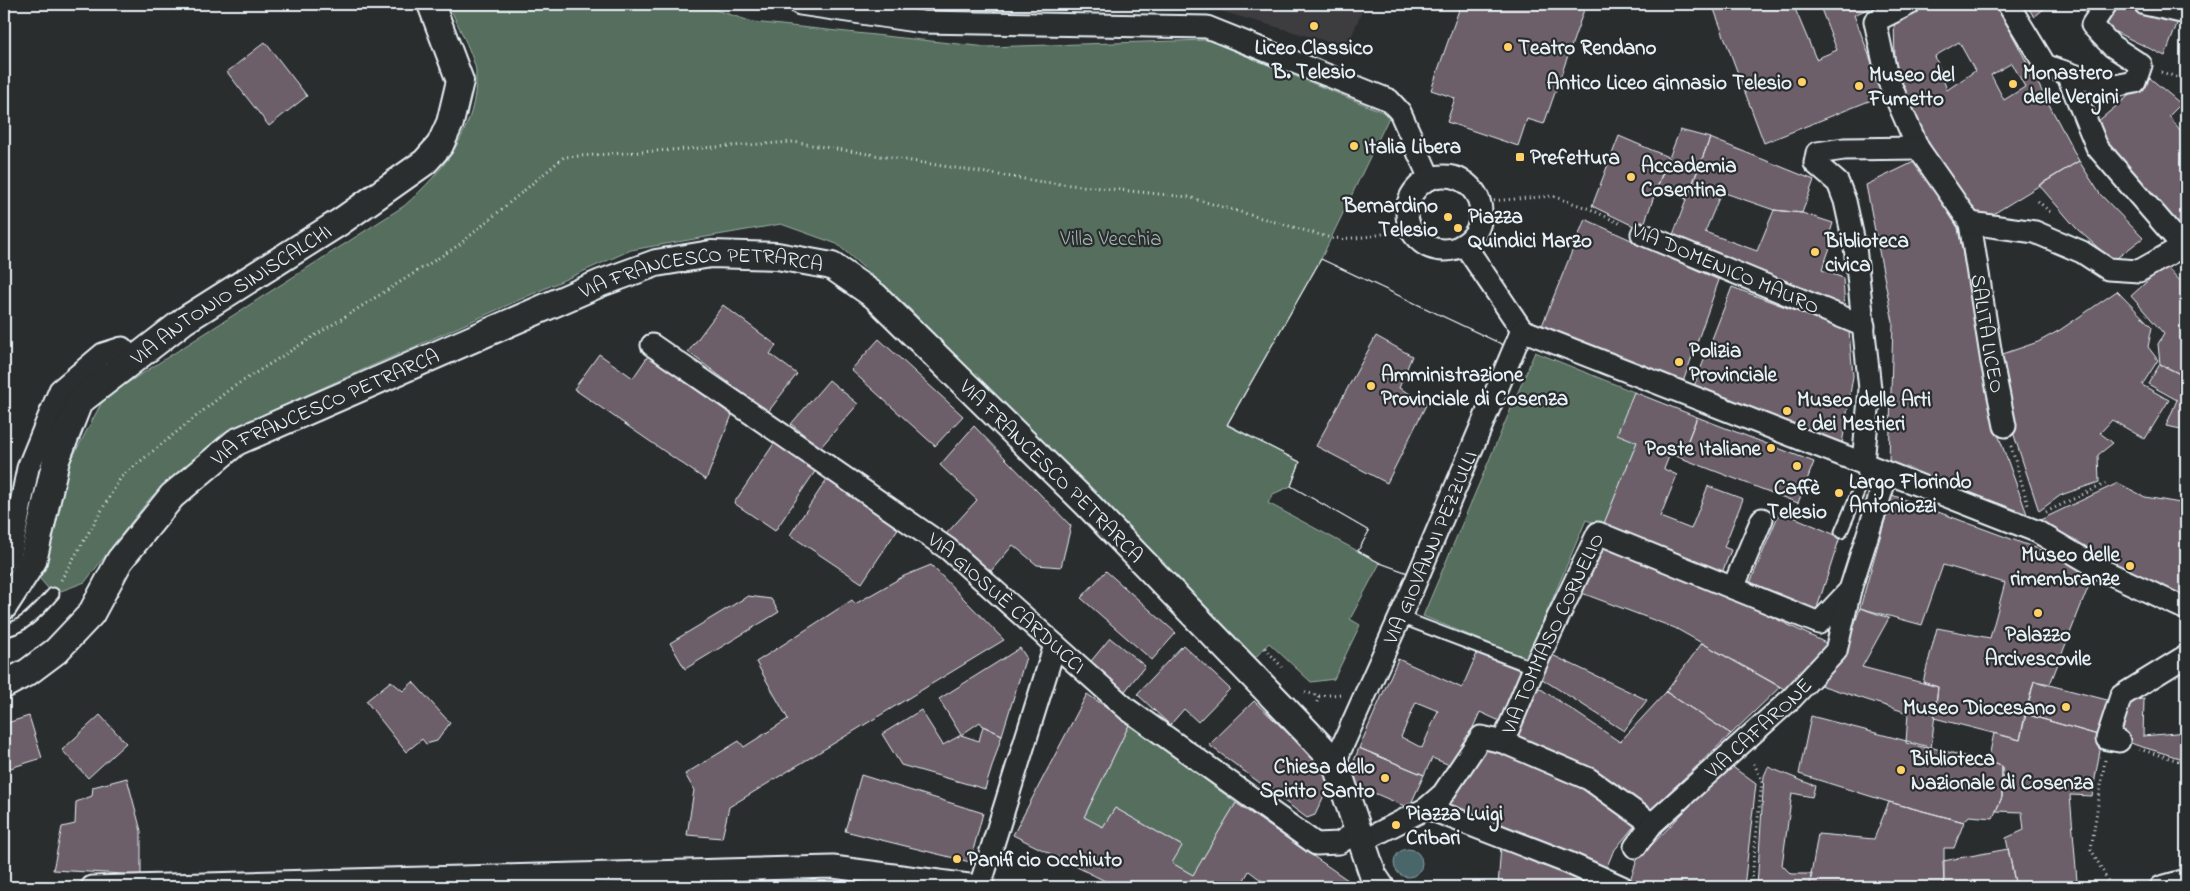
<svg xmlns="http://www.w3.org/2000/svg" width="2190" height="891" font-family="'Indie Flower',sans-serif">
  <rect width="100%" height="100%" fill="#2a2d2e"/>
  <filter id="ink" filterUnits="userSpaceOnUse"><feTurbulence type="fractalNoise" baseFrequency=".02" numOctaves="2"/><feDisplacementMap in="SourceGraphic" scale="10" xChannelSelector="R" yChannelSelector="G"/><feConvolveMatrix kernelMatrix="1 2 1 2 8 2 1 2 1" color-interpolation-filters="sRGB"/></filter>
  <g filter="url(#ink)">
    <!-- built -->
    <path fill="#3e3c40" d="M 1016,4 L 1365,4 L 1347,47 L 1199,5 Z"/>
    <!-- green -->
    <path fill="#546e5d" stroke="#9eb0aa" d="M 448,4 L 697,4 L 753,22 L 987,47 L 1207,40 L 1390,115 L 1321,259 L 1227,424 L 1300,462 L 1291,486 L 1273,494 L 1268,503 L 1380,563 L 1350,619 L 1360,625 L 1334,679 L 1311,682 L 1269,643 L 1252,661 L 910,309 L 837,244 L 781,224 L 631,250 L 264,414 L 208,447 L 150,498 L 85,582 L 53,594 L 34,572 L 68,466 L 104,398 L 404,206 C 444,171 478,128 476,72 C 476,60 454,17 448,4 Z
      M 1535,352 L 1634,392 L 1637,442 L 1603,526 L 1586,520 L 1527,659 L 1423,616 Z
      M 1130,723 L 1236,803 L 1193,875 L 1172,863 L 1181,845 L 1115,808 L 1103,827 L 1084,817 Z"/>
    <!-- water -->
    <path fill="#48666a" stroke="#889ea3" d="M1394 863a14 14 0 1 1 28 0a14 14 0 1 1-28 0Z"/>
    <!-- building -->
    <path fill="#6c5e6a" stroke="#e8f1f8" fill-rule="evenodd" d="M 1461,4 L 1586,4 L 1544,124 L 1527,119 L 1518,146 L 1447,122 L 1455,98 L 1431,90 Z
      M 1712,4 L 1793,4 L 1816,59 L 1837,50 L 1819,4 L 1879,4 L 1854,15 L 1884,95 L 1764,143 Z
      M 1925,4 L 1996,4 L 2079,161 L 1990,216 L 1968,211 L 1916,121 L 1895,63 L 1894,18 ZM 1959,42 L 1975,71 L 1947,90 L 1935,56 ZM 2012,63 L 2025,87 L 2004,100 L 1991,75 Z
      M 2026,4 L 2050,4 L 2034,17 Z
      M 2112,4 L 2129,4 L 2180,16 L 2165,56 L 2099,24 Z
      M 265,42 L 307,96 L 269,126 L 227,72 Z
      M 2150,78 L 2181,104 L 2169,116 L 2180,130 L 2186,124 L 2186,236 L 2091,127 Z
      M 1680,130 L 1710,138 L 1687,199 L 1657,188 Z
      M 1619,136 L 1668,157 L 1642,230 L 1592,206 Z
      M 1710,138 L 1814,180 L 1802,213 L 1774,210 L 1693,182 Z
      M 1916,161 L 1958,228 L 1994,423 L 2027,514 L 1889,462 L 1893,322 L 1866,185 Z
      M 2079,161 L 2100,194 L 2143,238 L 2113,261 L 2077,229 L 2039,185 Z
      M 1693,182 L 1721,193 L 1705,232 L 1757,251 L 1774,210 L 1802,213 L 1833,223 L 1828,239 L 1832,242 L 1822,270 L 1843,278 L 1845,309 L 1671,240 Z
      M 1585,219 L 1719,280 L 1683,382 L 1541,328 Z
      M 1321,259 L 1510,348 L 1408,573 L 1380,563 L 1358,551 L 1369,531 L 1291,486 L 1300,462 L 1227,425 ZM 1376,336 L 1412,356 L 1399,388 L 1427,403 L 1387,483 L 1316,446 Z
      M 1321,259 L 1510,348 L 1408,573 L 1380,563 L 1358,551 L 1369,531 L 1291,486 L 1300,462 L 1227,425 Z
      M 2165,265 L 2186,287 L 2186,377 L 2160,364 L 2158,344 L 2164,334 L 2131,296 Z
      M 1732,287 L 1849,331 L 1853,376 L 1842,444 L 1694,386 Z
      M 2117,291 L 2152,327 L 2148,347 L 2158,360 L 2142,385 L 2169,400 L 2145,439 L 2112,420 L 2100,433 L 2113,443 L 2098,455 L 2099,482 L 2061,495 L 2039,511 L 2005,408 L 1997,356 L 2038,342 L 2060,330 Z
      M 723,305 L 776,345 L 770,354 L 797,374 L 768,412 L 688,352 Z
      M 879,339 L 963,416 L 935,446 L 851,370 Z
      M 599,354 L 633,378 L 648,356 L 732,415 L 706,480 L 574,389 Z
      M 2160,364 L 2186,377 L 2186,430 L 2166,426 L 2177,400 L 2148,384 Z
      M 829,380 L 858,404 L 820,448 L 791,424 Z
      M 1634,392 L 1697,417 L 1681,458 L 1670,454 L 1664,469 L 1677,475 L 1660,517 L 1691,529 L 1708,486 L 1743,499 L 1724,547 L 1731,550 L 1722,573 L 1603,526 L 1637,442 L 1617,434 Z
      M 1697,417 L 1814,462 L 1798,503 L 1681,458 Z
      M 974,426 L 1071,526 L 1061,567 L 1037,565 L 1013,545 L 991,571 L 946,534 L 977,500 L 940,465 Z
      M 775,442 L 816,470 L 775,531 L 734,503 Z
      M 827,479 L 899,527 L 862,583 L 790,535 Z
      M 2118,483 L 2145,497 L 2186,504 L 2186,598 L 2143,584 L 2038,521 Z
      M 1892,495 L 2095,570 L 2050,684 L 2034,681 L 2020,740 L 1934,718 L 1938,687 L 1923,682 L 1937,628 L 1990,638 L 2005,583 L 1943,565 L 1922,625 L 1860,608 Z
      M 1780,511 L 1840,537 L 1816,611 L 1748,588 Z
      M 1599,546 L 1743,603 L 1830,645 L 1788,691 L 1675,628 L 1579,592 Z
      M 931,565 L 1004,640 L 729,807 L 722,838 L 687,835 L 694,790 L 685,774 L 739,741 L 744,747 L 788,719 L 756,662 L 852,600 L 855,604 L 904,576 Z
      M 1106,571 L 1176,633 L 1152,660 L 1081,598 Z
      M 748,596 L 771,599 L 779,612 L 685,669 L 670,643 Z
      M 1860,608 L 1889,618 L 1862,667 L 1938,687 L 1931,749 L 1906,743 L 1908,713 L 1820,685 L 1843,657 Z
      M 1110,638 L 1145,666 L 1122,695 L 1087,666 Z
      M 1702,643 L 1780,687 L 1731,734 L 1666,692 Z
      M 1183,645 L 1230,689 L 1198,722 L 1184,709 L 1170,725 L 1137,694 Z
      M 1020,648 L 1026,657 L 1002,735 L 983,726 L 980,722 L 961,735 L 939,699 Z
      M 1478,651 L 1525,671 L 1502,722 L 1480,712 L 1455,767 L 1432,758 L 1424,775 L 1359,748 L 1398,659 L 1462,688 ZM 1416,702 L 1438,711 L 1422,748 L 1401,737 Z
      M 1548,653 L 1647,700 L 1624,731 L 1539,677 Z
      M 391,681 L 403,691 L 413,682 L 450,723 L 437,741 L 426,744 L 422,739 L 406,752 L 366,701 Z
      M 2034,681 L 2107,700 L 2098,735 L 2025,714 Z
      M 1535,685 L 1620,742 L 1666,692 L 1731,734 L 1646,814 L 1512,736 Z
      M 1087,694 L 1130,723 L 1084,817 L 1103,827 L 1115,808 L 1182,846 L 1172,863 L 1193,875 L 1236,803 L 1358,887 L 1270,887 L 1249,871 L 1240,887 L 1117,887 L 1013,835 Z
      M 2144,699 L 2143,736 L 2186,732 L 2186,760 L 2136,745 L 2117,737 L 2124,701 Z
      M 1254,701 L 1333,776 L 1315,815 L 1307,818 L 1209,745 Z
      M 921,710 L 943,745 L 961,735 L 979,741 L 983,726 L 1002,735 L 985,789 L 901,765 L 882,734 Z
      M 2025,714 L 2098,735 L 2100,750 L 2092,796 L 2070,795 L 2077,881 L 2058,883 L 2058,887 L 2016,887 L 2006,838 L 2024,830 L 2022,812 L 1996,811 L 2002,797 L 2002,766 L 1988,762 L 1994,733 L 2020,740 Z
      M 100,715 L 126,743 L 88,778 L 62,750 Z
      M 29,716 L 42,758 L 4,770 L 4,724 Z
      M 1811,716 L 2002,766 L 2002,797 L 1993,818 L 1969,816 L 1964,822 L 1889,802 L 1799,774 Z
      M 1485,747 L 1587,786 L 1636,824 L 1613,852 L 1605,871 L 1448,807 Z
      M 1359,748 L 1424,775 L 1409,808 L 1346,781 Z
      M 1730,765 L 1756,784 L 1744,887 L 1659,887 L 1630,880 L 1637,860 Z
      M 1768,767 L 1815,786 L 1812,797 L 1792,793 L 1782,865 L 1791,874 L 1812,874 L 1809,887 L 1757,887 L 1764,776 Z
      M 861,775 L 983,813 L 970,862 L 845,831 Z
      M 127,778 L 141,831 L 141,875 L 53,870 L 62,827 L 75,824 L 76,802 L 92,796 L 93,787 Z
      M 1889,802 L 1964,822 L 1954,848 L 1944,848 L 1944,887 L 1809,887 L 1818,834 L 1874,839 Z
      M 1501,845 L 1601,887 L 1498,887 Z
      M 2008,849 L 2016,887 L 1944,887 L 1943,861 Z"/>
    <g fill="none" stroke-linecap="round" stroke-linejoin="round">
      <defs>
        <path id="service" d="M 1841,532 L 1864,478 L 1863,463
          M 1400,617 L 1534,668
          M 4,630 C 23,629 40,608 53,594"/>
        <g id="minor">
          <path d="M 800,4 L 922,22 L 1207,27 L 1389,100 L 1400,112 L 1430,179"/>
          <path id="s1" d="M 1909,4 L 1875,21 L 1887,77 L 1918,148 L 1970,223 L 1992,362 L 2005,426"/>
          <path d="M 2008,4 L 2045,65 L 2067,74 L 2097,147 L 2186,250"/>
          <path d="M 2145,4 L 2186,13"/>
          <path d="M 2059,70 L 2110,87 L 2135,82 L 2141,65 L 2112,46 L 2092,25 L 2106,4"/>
          <circle cx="1444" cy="213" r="37"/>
          <path d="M 1970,223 L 2035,232 L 2082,252 L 2108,269 L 2139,271 L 2183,246"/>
          <path d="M 1642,234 L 1864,326"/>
          <path d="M 1464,244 L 1522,330"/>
          <path d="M 1522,330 L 2036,531 L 2102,570 L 2186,609"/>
          <path id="s2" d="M 652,345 L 948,549 L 1127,709 L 1316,844 L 1339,843 L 1358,831"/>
          <path d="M 1863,463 L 1870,389 L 1855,247 L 1845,201 L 1838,183 L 1815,163 L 1817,153 L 1844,149 L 1918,148"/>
          <path d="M 4,563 L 11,553 L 28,468 L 60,390 L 103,354 L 122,348 L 133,360"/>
          <path d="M 1733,588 L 1762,519"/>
          <path d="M 2119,741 L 2107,739 L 2121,696 L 2186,656"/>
          <path d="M 1503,742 L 1589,779 L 1652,824"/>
          <path id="s3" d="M 1335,762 L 1413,588 L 1522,330"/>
          <path d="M 1427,808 L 1569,863 L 1622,887"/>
          <path id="s4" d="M 1361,842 L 1427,808 L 1443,794 L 1481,737 L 1503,742 L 1534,668 L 1598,533 L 1819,623 L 1850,590 L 1887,474"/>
          <path id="s5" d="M 1635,847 L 1652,824 L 1792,698 L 1836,651 L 1850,590"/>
          <path d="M 980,886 L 1055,645"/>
          <path d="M 92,887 L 833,867 L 984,887"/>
          <path d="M 2161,887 L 2186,880"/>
        </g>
        <g id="tertiary">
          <path id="s6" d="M 4,606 L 33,561 L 56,460 L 79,402 L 185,320 L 340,222 L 425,162 L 440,145 L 450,123 L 460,81 L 431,4"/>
          <path id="s7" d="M 4,685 L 28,672 L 56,651 L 91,614 L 120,560 L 172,496 L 236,442 L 601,283 L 656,263 L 711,254 L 777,256 L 832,266 L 875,296 L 1088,505 L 1306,731 L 1335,762 L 1373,875 L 1381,887"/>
        </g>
      </defs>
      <!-- service casing -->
      <use href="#service" stroke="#e8f1f8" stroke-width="15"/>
      <!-- minor casing -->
      <use href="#minor" stroke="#e8f1f8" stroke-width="25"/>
      <!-- tertiary casing -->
      <use href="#tertiary" stroke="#e8f1f8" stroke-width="30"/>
      <!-- path -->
      <path stroke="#e8f1f8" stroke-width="3" stroke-dasharray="1 4" stroke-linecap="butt" d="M 2161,72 L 2186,80
        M 2038,201 L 2051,213
        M 1479,202 L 1552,196 L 1590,209 L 1623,225
        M 2011,446 L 2028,505
        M 1781,508 L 1796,511
        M 2046,512 L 2109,482
        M 61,580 L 121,477 L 230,389 L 459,245 L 564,157 L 793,142 L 1043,182 L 1188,197 L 1331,238 C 1358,240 1384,234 1410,228
        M 1265,648 L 1282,667
        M 1305,692 L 1319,696 L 1316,705
        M 1319,696 L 1341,694
        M 2139,749 L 2186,763
        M 2105,760 L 2091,849 L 2111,887
        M 1751,887 L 1762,780 L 1753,762"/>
      <!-- service -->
      <use href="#service" stroke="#2a2d2e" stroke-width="11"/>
      <!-- minor -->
      <use href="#minor" stroke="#2a2d2e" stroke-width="21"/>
      <!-- tertiary -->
      <use href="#tertiary" stroke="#2a2d2e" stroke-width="26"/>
    </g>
  </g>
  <!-- markers -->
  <g fill="#ffd166" stroke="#2a2d2e" stroke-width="2">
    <circle cx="1314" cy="26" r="5"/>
    <circle cx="1508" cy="47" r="5"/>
    <circle cx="1802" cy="82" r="5"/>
    <circle cx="2013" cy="84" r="5"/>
    <circle cx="1859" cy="86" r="5"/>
    <circle cx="1354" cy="146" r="5"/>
    <rect x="1515" y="152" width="10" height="10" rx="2.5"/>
    <circle cx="1631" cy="177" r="5"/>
    <circle cx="1448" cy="217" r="5"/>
    <circle cx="1458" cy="228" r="5"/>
    <circle cx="1815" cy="252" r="5"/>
    <circle cx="1679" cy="362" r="5"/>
    <circle cx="1371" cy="386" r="5"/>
    <circle cx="1787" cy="411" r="5"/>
    <circle cx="1771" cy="448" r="5"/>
    <circle cx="1797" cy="466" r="5"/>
    <circle cx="1839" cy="493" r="5"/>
    <circle cx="2130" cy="566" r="5"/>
    <circle cx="2038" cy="613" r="5"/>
    <circle cx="2066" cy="707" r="5"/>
    <circle cx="1901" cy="770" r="5"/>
    <circle cx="1385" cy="778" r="5"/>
    <circle cx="1396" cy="825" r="5"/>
    <circle cx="957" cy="859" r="5"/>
  </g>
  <g text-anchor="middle" stroke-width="4.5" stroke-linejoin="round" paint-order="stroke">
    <!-- poi labels -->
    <g font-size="21" font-weight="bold" fill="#e8f1f8" stroke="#2a2d2e" text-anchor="start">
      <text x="1314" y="54" text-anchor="middle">Liceo Classico<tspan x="1314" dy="24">B. Telesio</tspan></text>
      <text x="1518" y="54">Teatro Rendano</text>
      <text x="2023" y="79">Monastero<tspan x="2023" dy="24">delle Vergini</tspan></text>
      <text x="1869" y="81">Museo del<tspan x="1869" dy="24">Fumetto</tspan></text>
      <text x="1792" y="89" text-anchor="end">Antico Liceo Ginnasio Telesio</text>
      <text x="1364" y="153">Italia Libera</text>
      <text x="1530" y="164">Prefettura</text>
      <text x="1641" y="172">Accademia<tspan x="1641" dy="24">Cosentina</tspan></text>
      <text x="1438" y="212" text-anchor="end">Bernardino<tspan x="1438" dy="24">Telesio</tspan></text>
      <text x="1468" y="223">Piazza<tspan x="1468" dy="24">Quindici Marzo</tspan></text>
      <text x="1825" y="247">Biblioteca<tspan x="1825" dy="24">civica</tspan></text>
      <text x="1689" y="357">Polizia<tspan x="1689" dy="24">Provinciale</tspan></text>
      <text x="1381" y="381">Amministrazione<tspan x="1381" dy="24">Provinciale di Cosenza</tspan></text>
      <text x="1797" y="406">Museo delle Arti<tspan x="1797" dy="24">e dei Mestieri</tspan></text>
      <text x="1761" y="455" text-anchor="end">Poste Italiane</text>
      <text x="1849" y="488">Largo Florindo<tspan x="1849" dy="24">Antoniozzi</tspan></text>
      <text x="1797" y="494" text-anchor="middle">Caffè<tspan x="1797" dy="24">Telesio</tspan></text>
      <text x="2120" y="561" text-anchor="end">Museo delle<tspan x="2120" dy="24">rimembranze</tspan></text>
      <text x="2038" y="641" text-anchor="middle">Palazzo<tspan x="2038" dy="24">Arcivescovile</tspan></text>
      <text x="2056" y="714" text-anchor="end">Museo Diocesano</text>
      <text x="1911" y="765">Biblioteca<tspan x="1911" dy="24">Nazionale di Cosenza</tspan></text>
      <text x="1375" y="773" text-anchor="end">Chiesa dello<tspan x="1375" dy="24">Spirito Santo</tspan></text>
      <text x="1406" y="820">Piazza Luigi<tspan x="1406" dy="24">Cribari</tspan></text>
      <text x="967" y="866">Panificio Occhiuto</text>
    </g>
    <!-- park labels -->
    <g font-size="21" fill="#a5b6b2" stroke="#2a2d2e">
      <text x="1111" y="245">Villa Vecchia</text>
    </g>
    <!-- street labels -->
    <g font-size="21" fill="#e8f1f8" stroke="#2a2d2e">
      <text transform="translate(1726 268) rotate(23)" y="7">VIA DOMENICO MAURO</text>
      <text dy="7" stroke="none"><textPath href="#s7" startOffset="841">VIA FRANCESCO PETRARCA</textPath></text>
      <text dy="7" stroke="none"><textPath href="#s6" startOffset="406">VIA ANTONIO SINISCALCHI</textPath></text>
      <text dy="7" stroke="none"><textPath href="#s1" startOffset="376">SALITA LICEO</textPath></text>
      <text dy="7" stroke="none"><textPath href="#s7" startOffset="436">VIA FRANCESCO PETRARCA</textPath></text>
      <text dy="7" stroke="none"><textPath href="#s7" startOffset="1276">VIA FRANCESCO PETRARCA</textPath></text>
      <text dy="7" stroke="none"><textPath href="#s3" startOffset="235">VIA GIOVANNI PEZZULLI</textPath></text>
      <text dy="7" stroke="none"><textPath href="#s2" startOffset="439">VIA GIOSUÈ CARDUCCI</textPath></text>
      <text dy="7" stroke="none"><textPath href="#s4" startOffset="306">VIA TOMMASO CORNELIO</textPath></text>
      <text dy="7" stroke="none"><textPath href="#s5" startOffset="172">VIA CAFARONE</textPath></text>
    </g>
  </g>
  <!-- margin -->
  <rect width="2190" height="891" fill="none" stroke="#2a2d2e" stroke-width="20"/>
  <rect x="10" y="10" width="2170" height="871" fill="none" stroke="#e8f1f8" stroke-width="2" filter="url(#ink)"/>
</svg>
